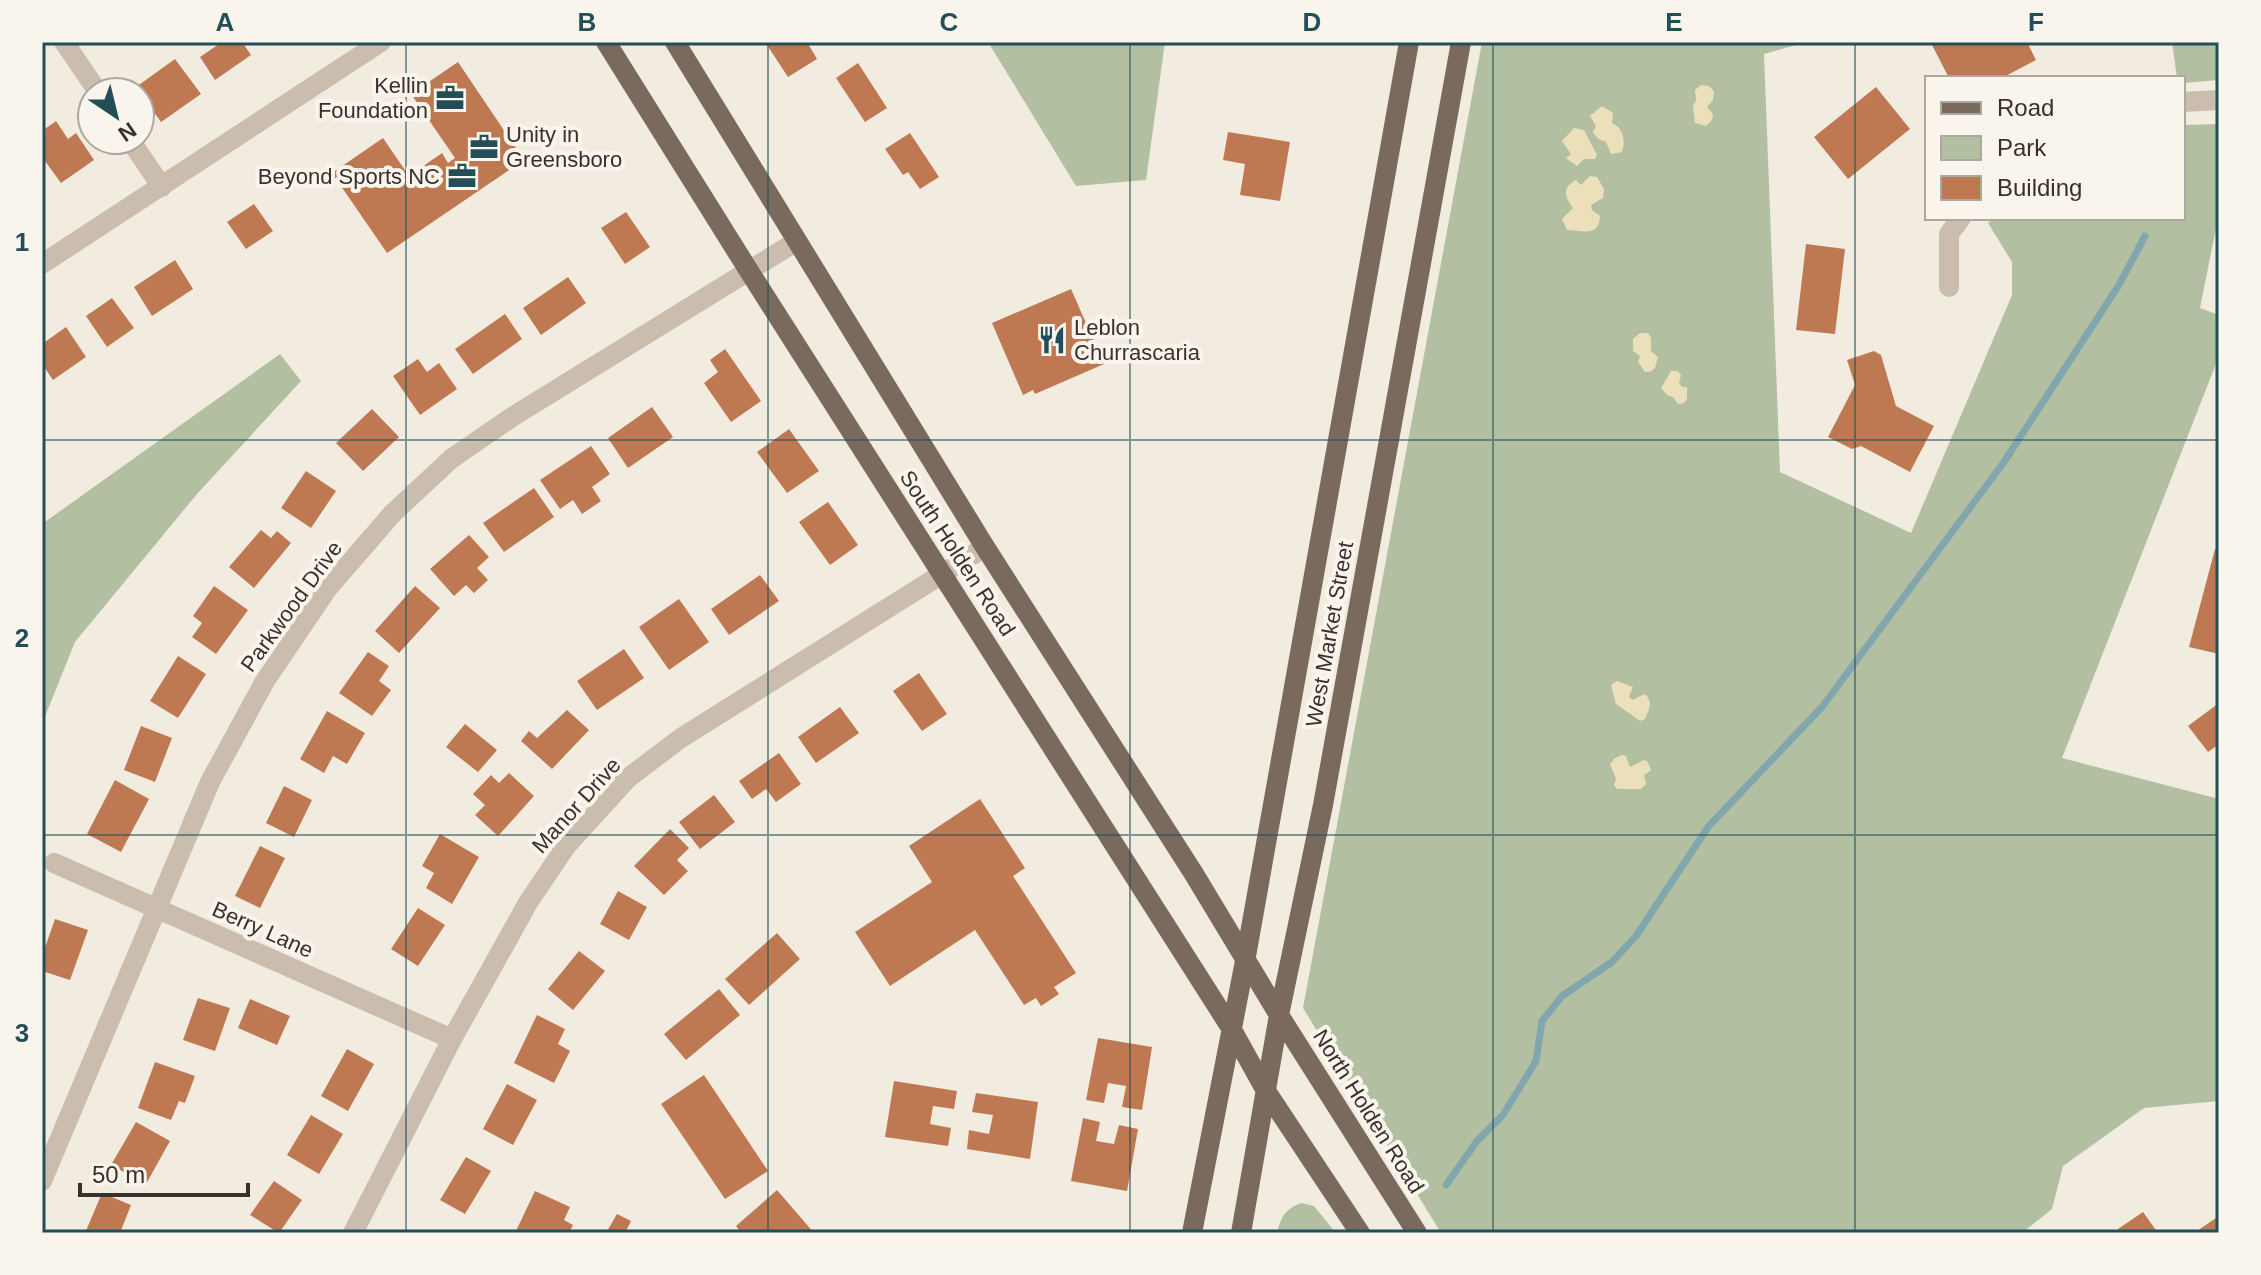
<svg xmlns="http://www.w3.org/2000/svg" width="2261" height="1275" font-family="Helvetica,sans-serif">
  <rect width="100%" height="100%" fill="#f2ece0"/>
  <!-- green -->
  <path fill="#b2c0a1" d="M 988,42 L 1165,42 L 1146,180 L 1076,186 Z
    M 1482,42 L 1807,42 L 1764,54 L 1780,472 L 1911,533 L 2012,295 L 2012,262 L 1988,223 L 1994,218 L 2183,218 L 2183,125 L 2219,124 L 2219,213 L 2200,308 L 2219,315 L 2219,356 L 2062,758 L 2219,799 L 2219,1101 L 2144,1108 L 2063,1166 L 2052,1209 L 2022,1233 L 1441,1233 L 1303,1008 Z
    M 2172,42 L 2219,42 L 2219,80 L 2183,83 L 2183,78 L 2177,78 Z
    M 280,354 L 301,381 L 197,494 L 75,642 L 42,724 L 42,524 Z
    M 1301,1203 L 1314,1206 L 1336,1233 L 1277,1233 C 1281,1217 1285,1209 1301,1203 Z"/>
  <!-- sand -->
  <path fill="#ebe0ba" d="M 1701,85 L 1709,86 L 1714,91 L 1713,100 L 1707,107 L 1713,114 L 1712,120 L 1706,126 L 1695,123 L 1693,105 L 1696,101 L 1695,90 Z
    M 1602,106 L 1613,113 L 1612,123 C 1623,128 1626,140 1622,152 L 1611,154 L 1606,142 L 1598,139 L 1593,132 L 1596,126 L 1590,116 Z
    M 1574,128 L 1584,130 L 1597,155 L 1595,159 L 1584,159 L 1577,166 L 1566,158 L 1571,154 L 1562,141 Z
    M 1590,176 L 1597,177 L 1604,189 L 1603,198 L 1591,205 L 1592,210 L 1600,216 C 1599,238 1582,230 1567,230 L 1562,219 L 1573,208 C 1565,197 1561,188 1576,180 L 1581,185 Z
    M 1640,333 L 1648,333 L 1651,338 L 1651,351 L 1658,357 L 1655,368 L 1650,372 L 1645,372 L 1638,362 L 1640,356 L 1633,351 L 1633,339 Z
    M 1671,371 L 1678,371 L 1681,375 L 1679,383 L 1682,387 L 1687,387 L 1687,399 L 1684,403 L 1678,404 L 1673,397 L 1667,395 L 1661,388 Z
    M 1617,681 L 1633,687 L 1629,697 L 1633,700 L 1644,694 C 1654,700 1649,710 1645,719 L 1640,721 L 1616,704 L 1611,685 Z
    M 1622,755 L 1626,756 L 1630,767 L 1644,760 L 1647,761 L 1651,770 L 1644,775 L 1646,784 L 1641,789 L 1617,789 L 1614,785 L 1616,779 L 1610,764 L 1615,758 Z"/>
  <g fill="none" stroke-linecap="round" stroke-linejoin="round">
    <!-- stream -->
    <path stroke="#81a6ad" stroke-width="7" d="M 1446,1185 L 1477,1141 L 1503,1115 L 1536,1061 L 1542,1021 L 1562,996 L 1612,962 L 1636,936 L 1708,827 L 1822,707 L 2004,462 L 2119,285 L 2145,236"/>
  </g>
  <!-- building -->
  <path fill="#bf7952" d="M 222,42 L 242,42 L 251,55 L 215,80 L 200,57 Z
    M 765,42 L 807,42 L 817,59 L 788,77 Z
    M 1938,42 L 2027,42 L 2036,60 L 2002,78 L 1949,78 L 1932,45 Z
    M 175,59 L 201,94 L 161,122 L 136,87 Z
    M 458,62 L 524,160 L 387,253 L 332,173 L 383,138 L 409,176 L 442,153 L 448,163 L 455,158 L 411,94 Z
    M 858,63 L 887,108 L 865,122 L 836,78 Z
    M 1876,87 L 1910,129 L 1848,179 L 1814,137 Z
    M 56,121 L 68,139 L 76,133 L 94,160 L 61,183 L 42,157 L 42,131 Z
    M 1228,132 L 1290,142 L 1280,201 L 1240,195 L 1245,164 L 1223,160 Z
    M 910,133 L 939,177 L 920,189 L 908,172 L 903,175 L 885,149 Z
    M 254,204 L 273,231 L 246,249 L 227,222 Z
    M 626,212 L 650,247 L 625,264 L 601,228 Z
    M 1806,244 L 1845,249 L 1835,334 L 1796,330 Z
    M 175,260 L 193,289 L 152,316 L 134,287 Z
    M 568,277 L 586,303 L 541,335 L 523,308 Z
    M 1071,289 L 1104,364 L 1035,394 L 1033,390 L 1023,395 L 992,323 Z
    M 112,298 L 134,328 L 107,347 L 86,316 Z
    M 505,314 L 522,339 L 473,374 L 455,349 Z
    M 66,327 L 86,357 L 53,380 L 42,364 L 42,344 Z
    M 725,349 L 761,401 L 731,422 L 704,383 L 718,372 L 710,360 Z
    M 1874,351 L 1881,355 L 1896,406 L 1934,426 L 1910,472 L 1861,446 L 1852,449 L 1828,437 L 1855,385 L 1847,360 Z
    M 418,359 L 427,372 L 439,363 L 457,389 L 420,415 L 393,376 Z
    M 652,407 L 673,437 L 628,468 L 608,438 Z
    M 372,409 L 399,437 L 363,471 L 336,443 Z
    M 789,429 L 819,471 L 787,493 L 757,452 Z
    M 591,446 L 610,474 L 592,487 L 601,501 L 582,514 L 573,500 L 560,509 L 540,480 Z
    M 306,471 L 336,491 L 311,528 L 281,508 Z
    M 534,488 L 554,517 L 504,552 L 483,523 Z
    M 828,502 L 858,545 L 830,565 L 799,522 Z
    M 261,530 L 271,538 L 277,531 L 291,543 L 254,588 L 229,567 Z
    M 469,535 L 489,557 L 477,568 L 488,580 L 474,593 L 466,585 L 454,596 L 430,569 Z
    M 2215,549 L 2219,550 L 2219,654 L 2189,647 Z
    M 760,575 L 779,601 L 729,635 L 711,609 Z
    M 214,586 L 248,610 L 216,654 L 192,637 L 202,623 L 193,616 Z
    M 415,586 L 440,608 L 399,653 L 375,631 Z
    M 679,599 L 709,642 L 669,670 L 639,627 Z
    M 624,649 L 644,678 L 597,710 L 577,681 Z
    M 368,652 L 389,666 L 379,681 L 391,690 L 372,716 L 339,693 Z
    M 178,656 L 206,674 L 178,718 L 150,701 Z
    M 919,673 L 947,714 L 922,731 L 893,691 Z
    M 2219,703 L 2219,744 L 2208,752 L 2188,726 Z
    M 840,707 L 859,733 L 816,763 L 798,737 Z
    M 567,710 L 589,730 L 552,769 L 521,741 L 529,731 L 537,738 Z
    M 327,711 L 365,733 L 347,764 L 333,756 L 324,773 L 300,759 Z
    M 465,724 L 497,750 L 478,772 L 446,747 Z
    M 141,726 L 172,738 L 155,782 L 124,770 Z
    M 779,753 L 801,784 L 776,802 L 766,789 L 752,799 L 739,781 Z
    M 509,773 L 534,796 L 498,836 L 475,815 L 485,805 L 473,794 L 491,775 L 499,783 Z
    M 115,780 L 149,799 L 121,852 L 87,834 Z
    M 284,786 L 312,800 L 294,837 L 266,823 Z
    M 714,795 L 735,822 L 700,849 L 679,822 Z
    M 980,799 L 1025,868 L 1013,876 L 1076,973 L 1054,987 L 1059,994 L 1041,1006 L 1036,998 L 1024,1005 L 975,930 L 890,986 L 855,932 L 932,882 L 909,846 Z
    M 670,829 L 689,848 L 677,860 L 688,871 L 664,895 L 634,866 Z
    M 440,834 L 479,857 L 452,904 L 426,888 L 434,873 L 422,866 Z
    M 260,846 L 285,858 L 260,908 L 235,896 Z
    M 618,891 L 647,907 L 629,940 L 600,924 Z
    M 418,908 L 445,925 L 418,966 L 391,949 Z
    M 55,919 L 88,930 L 70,980 L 42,971 L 42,956 Z
    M 777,933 L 800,959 L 749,1005 L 725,979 Z
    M 579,951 L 605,971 L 573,1010 L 548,989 Z
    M 719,989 L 740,1015 L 686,1060 L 664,1034 Z
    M 198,998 L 230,1008 L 215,1051 L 183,1040 Z
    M 250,999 L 290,1016 L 277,1045 L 238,1028 Z
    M 537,1015 L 565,1029 L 558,1044 L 570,1051 L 554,1083 L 514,1063 Z
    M 1098,1038 L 1152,1047 L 1142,1110 L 1122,1107 L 1126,1086 L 1108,1083 L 1104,1103 L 1086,1100 Z
    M 347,1049 L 374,1064 L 348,1111 L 321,1096 Z
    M 155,1062 L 195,1076 L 185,1103 L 179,1101 L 171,1120 L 138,1108 Z
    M 704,1075 L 768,1171 L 725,1199 L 661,1104 Z
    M 894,1081 L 957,1091 L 954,1109 L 933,1106 L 930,1124 L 951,1128 L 948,1146 L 885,1137 Z
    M 507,1084 L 537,1100 L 513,1145 L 483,1129 Z
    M 976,1093 L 1038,1102 L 1030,1159 L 967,1149 L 969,1130 L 989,1134 L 993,1115 L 972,1112 Z
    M 311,1115 L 343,1134 L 319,1174 L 287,1155 Z
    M 1083,1118 L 1100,1122 L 1096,1141 L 1114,1144 L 1119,1125 L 1138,1129 L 1127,1191 L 1071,1181 Z
    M 136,1122 L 170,1141 L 146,1184 L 111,1165 Z
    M 466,1157 L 491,1171 L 465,1214 L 440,1200 Z
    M 274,1181 L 302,1200 L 279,1233 L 250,1215 Z
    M 777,1190 L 814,1233 L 741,1233 L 736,1226 Z
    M 535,1191 L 570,1207 L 564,1220 L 573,1225 L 569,1233 L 515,1233 Z
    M 102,1193 L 131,1205 L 120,1233 L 85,1233 Z
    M 2143,1212 L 2158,1233 L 2121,1233 L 2118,1229 Z
    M 617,1214 L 631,1221 L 625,1233 L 606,1233 Z
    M 2216,1218 L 2219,1223 L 2219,1233 L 2194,1233 Z"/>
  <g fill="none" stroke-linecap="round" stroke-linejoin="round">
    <!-- minor -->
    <path stroke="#cabdad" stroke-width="20" d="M 64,42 L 98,92
      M 2183,102 L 2219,100
      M 130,140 L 162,187
      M 42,264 L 381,42
      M 1949,287 L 1949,234 L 1961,218
      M 54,863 L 452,1039
      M 42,1181 L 210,782 L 265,681 L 328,588 L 393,513 L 451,459 L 512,417 L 797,241
      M 353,1233 L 452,1039 L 529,901 L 567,845 L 628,778 L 681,738 L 985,547"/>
    <!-- major -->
    <path stroke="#796a5d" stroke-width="20" d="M 606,42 L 749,271 L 1231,1028 L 1266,1091 L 1360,1233
      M 675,42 L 985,547 L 1194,874 L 1279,1015 L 1417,1233
      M 1192,1233 L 1246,956 L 1409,42
      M 1241,1233 L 1279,1015 L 1323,805 L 1461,42"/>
  </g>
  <!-- grid -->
  <path fill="none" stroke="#234e58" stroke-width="2" stroke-opacity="0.55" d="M 406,42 L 406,1233M 768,42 L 768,1233M 1130,42 L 1130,1233M 1493,42 L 1493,1233M 1855,42 L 1855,1233M 42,440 L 2219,440M 42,835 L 2219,835"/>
  <!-- icons -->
  <defs>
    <symbol id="office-bare" viewBox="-9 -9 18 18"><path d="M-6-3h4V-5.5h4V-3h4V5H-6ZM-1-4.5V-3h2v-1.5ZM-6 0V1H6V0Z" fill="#234e58" stroke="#f9f5ed" stroke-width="2.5" paint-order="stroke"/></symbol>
    <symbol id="restaurant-bare" viewBox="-9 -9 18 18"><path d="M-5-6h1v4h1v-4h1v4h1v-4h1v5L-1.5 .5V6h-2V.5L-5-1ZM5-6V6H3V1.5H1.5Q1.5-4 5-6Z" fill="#234e58" stroke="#f9f5ed" stroke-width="2.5" paint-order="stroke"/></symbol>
  </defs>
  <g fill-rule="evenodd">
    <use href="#office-bare" x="430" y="78" width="40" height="40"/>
    <use href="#office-bare" x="464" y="127" width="40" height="40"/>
    <use href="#office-bare" x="442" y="156" width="40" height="40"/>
    <use href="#restaurant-bare" x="1032" y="320" width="40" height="40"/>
  </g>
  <g text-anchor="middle" stroke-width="8" stroke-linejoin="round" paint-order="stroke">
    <!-- poi labels -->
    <g font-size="22" fill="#38312b" stroke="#f9f5ed" text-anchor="end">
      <text x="428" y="93">Kellin<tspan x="428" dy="25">Foundation</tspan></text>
      <text x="506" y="142" text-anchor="start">Unity in<tspan x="506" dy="25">Greensboro</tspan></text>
      <text x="440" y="184">Beyond Sports NC</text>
      <text x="1074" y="335" text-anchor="start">Leblon<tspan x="1074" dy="25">Churrascaria</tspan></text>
    </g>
    <!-- street labels -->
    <g font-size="22" fill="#38312b" stroke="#f9f5ed">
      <text transform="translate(958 553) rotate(57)" y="8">South Holden Road</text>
      <text transform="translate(291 606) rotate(-54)" y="8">Parkwood Drive</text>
      <text transform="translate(1329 634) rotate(-80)" y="8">West Market Street</text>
      <text transform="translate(576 805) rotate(-48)" y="8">Manor Drive</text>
      <text transform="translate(263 929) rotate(24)" y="8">Berry Lane</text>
      <text transform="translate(1369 1111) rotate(58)" y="8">North Holden Road</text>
    </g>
  </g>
  <!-- border -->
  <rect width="2261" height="1275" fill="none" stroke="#f9f5ed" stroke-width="88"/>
  <!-- legend -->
  <rect x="1925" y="76" width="260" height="144" fill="#f9f5ed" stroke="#aca79f" stroke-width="2"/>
  <rect x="1941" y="102" width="40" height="12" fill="#796a5d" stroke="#aca79f" stroke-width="2"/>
  <text x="1997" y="116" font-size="24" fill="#38312b">Road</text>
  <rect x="1941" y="136" width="40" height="24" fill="#b2c0a1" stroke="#aca79f" stroke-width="2"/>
  <text x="1997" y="156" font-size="24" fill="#38312b">Park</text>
  <rect x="1941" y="176" width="40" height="24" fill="#bf7952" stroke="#aca79f" stroke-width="2"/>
  <text x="1997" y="196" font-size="24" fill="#38312b">Building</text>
  <!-- north arrow -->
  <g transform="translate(116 116) rotate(145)"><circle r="38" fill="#f9f5ed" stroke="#aca79f" stroke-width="2"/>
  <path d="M0-6L14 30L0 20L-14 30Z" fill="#234e58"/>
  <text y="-12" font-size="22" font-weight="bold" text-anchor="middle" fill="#38312b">N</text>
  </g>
  <!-- scale -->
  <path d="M80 1183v12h168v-12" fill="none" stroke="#38312b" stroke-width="4"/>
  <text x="92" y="1183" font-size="24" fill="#38312b" stroke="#f9f5ed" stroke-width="6" paint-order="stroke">50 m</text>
  <rect x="44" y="44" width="2173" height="1187" fill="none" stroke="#234e58" stroke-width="3"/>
  <g font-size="26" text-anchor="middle" font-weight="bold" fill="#234e58">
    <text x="225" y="31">A</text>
    <text x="587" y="31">B</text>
    <text x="949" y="31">C</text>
    <text x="1312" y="31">D</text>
    <text x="1674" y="31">E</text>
    <text x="2036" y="31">F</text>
    <text x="22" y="251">1</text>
    <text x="22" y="647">2</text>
    <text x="22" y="1042">3</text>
  </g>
</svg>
